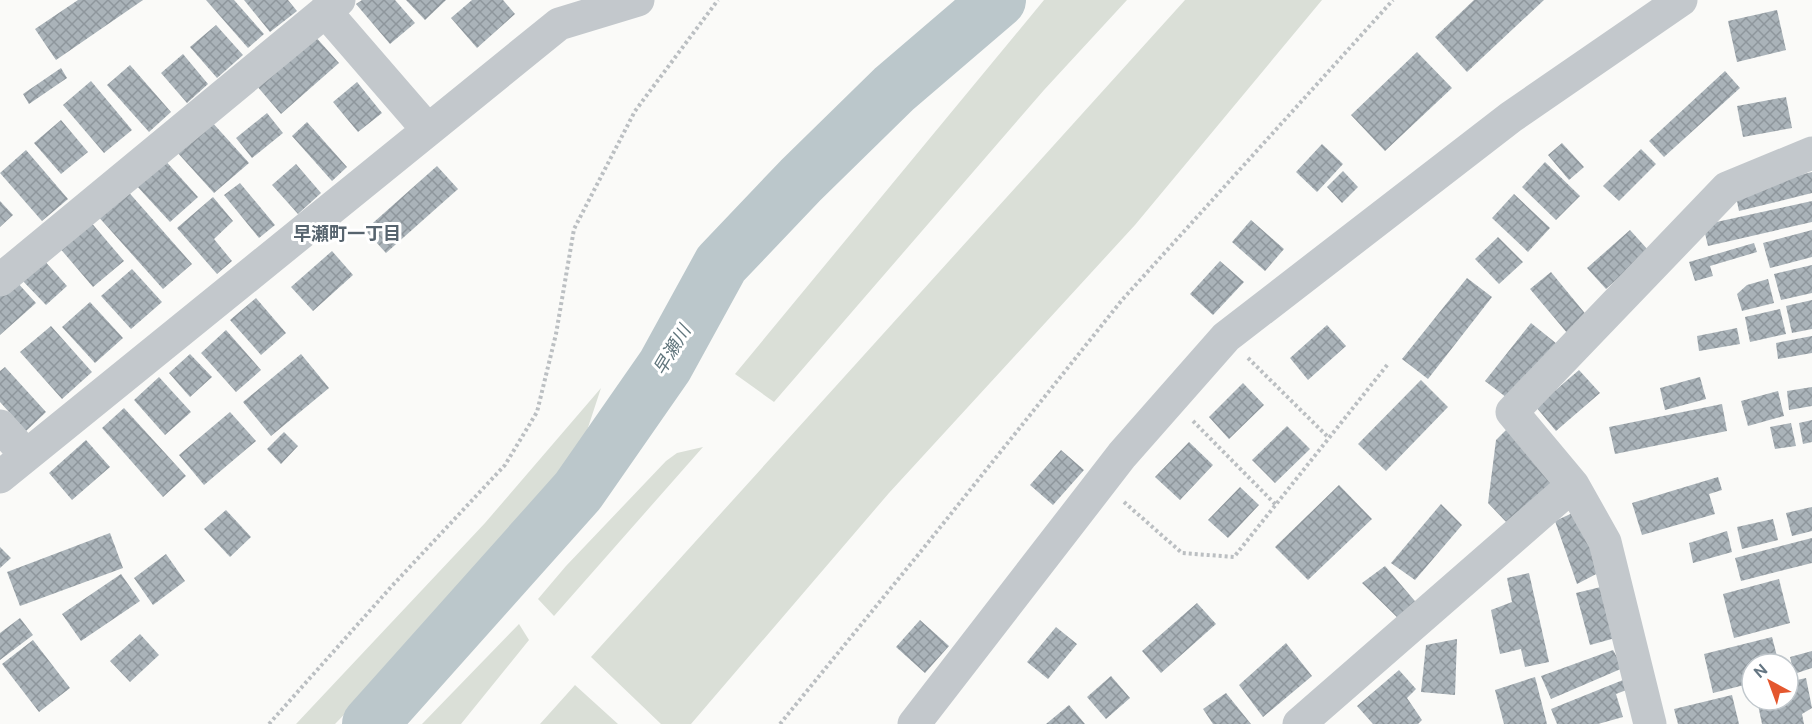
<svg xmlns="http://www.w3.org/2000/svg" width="1812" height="724" font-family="'DM Sans','Noto Sans JP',sans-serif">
  <defs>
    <pattern id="building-cross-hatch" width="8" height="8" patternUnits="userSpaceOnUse" patternTransform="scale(1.5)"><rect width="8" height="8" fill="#aab3b9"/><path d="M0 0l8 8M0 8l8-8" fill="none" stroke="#8e969c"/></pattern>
  </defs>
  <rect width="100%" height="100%" fill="#fafaf8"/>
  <!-- grass -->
  <path fill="#dadfd7" d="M 1044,0 L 1127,0 L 1044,90 L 774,402 L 735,374 Z
    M 1185,0 L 1322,0 L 1135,225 L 889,493 L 691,724 L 661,724 L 591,657 Z
    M 601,388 L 579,455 L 559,493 L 335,724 L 296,724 L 485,523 Z
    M 703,447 L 554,616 L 538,599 L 566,566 L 666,461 L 677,453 Z
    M 519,624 L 529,640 L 461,724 L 422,724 Z
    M 575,685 L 618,724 L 540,724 Z"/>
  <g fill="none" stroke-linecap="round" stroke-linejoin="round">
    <!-- river -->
    <path stroke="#bbc7cb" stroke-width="56" d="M 370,724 L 578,491 L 665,366 L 721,264 L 801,180 L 894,89 L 998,0"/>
  </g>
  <!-- building -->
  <path fill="url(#building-cross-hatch)" d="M 78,0 L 143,0 L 56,60 L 35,29 Z
    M 206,0 L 234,0 L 264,34 L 248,48 Z
    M 244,0 L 288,0 L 297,11 L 270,32 Z
    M 362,0 L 395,0 L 415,23 L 390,44 L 356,4 Z
    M 406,0 L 446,0 L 425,20 Z
    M 472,0 L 503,0 L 515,14 L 477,48 L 451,18 Z
    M 1474,0 L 1544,0 L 1467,72 L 1435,37 Z
    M 1777,10 L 1786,50 L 1737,62 L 1728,21 Z
    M 216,25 L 243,55 L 217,78 L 190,47 Z
    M 313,34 L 339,63 L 281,114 L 256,85 Z
    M 1417,52 L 1452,88 L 1385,151 L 1351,115 Z
    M 183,54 L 208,84 L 187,103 L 161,73 Z
    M 130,65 L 171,112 L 149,132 L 107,85 Z
    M 61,68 L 67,78 L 29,104 L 23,94 Z
    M 1725,71 L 1740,88 L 1664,157 L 1649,141 Z
    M 91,81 L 132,130 L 104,153 L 63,105 Z
    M 357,82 L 382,113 L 358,132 L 333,102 Z
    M 1786,97 L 1792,128 L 1743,137 L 1737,106 Z
    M 267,113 L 283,133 L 252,158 L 236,138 Z
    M 61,120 L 88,152 L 61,174 L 34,143 Z
    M 211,121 L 249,163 L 214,193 L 176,151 Z
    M 307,122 L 347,167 L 332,181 L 292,136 Z
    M 1562,143 L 1584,167 L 1569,180 L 1548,155 Z
    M 1322,144 L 1343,164 L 1317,192 L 1296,172 Z
    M 1641,149 L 1656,164 L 1619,201 L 1603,186 Z
    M 26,150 L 68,199 L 42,221 L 0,173 Z
    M 163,158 L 198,197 L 170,222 L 135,184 Z
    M 1545,162 L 1580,196 L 1556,220 L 1522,187 Z
    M 296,164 L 321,193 L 298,214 L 272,185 Z
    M 437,166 L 458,189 L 386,253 L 365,230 Z
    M 1343,171 L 1358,187 L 1342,203 L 1327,187 Z
    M 1812,172 L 1812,193 L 1739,211 L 1736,197 L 1755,186 Z
    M 240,183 L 275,225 L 259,238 L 224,195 Z
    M 125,188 L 192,264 L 163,289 L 96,214 Z
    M 1514,194 L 1550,228 L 1528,252 L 1492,218 Z
    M 213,197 L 233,221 L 214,239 L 232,261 L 217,274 L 177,228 Z
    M 0,201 L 13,215 L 0,227 Z
    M 1812,201 L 1812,222 L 1708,246 L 1703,225 Z
    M 89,220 L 124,261 L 93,287 L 58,246 Z
    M 1251,220 L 1284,249 L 1265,271 L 1232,242 Z
    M 1630,230 L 1649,251 L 1606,289 L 1587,268 Z
    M 1812,230 L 1812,257 L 1770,268 L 1763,243 Z
    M 1498,237 L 1523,262 L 1499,284 L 1475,259 Z
    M 1754,243 L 1757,252 L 1710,266 L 1713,276 L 1695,281 L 1689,262 Z
    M 332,251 L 353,275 L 313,311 L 291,287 Z
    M 42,258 L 67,286 L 46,305 L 20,278 Z
    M 1220,261 L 1244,282 L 1213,315 L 1190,294 Z
    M 1812,265 L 1812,293 L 1781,300 L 1774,274 Z
    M 132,269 L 162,302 L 131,329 L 101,296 Z
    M 1551,272 L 1588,317 L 1568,334 L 1530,289 Z
    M 1467,278 L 1492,297 L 1428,379 L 1402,359 Z
    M 1768,279 L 1774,303 L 1742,311 L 1737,294 L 1747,285 Z
    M 15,280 L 36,303 L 0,335 L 0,294 Z
    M 256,298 L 286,333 L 261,355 L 230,320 Z
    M 1812,300 L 1812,329 L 1792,333 L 1786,306 Z
    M 90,302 L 123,338 L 95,363 L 62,327 Z
    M 1780,309 L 1786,334 L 1750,342 L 1745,317 Z
    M 1531,323 L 1557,344 L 1511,401 L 1485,381 Z
    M 1327,325 L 1346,346 L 1308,380 L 1290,358 Z
    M 51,326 L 92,372 L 62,399 L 20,352 Z
    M 1737,328 L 1740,344 L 1699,351 L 1697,336 Z
    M 226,330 L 261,370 L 236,392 L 201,353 Z
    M 1812,336 L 1812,353 L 1778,359 L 1776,343 Z
    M 190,354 L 212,377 L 190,397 L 169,373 Z
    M 301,354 L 329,388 L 271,436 L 243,402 Z
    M 5,367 L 46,412 L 26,431 L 0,402 L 0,371 Z
    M 1579,370 L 1600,393 L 1556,431 L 1536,407 Z
    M 159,377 L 191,412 L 165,435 L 134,400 Z
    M 1700,377 L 1706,399 L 1665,410 L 1660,388 Z
    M 1421,380 L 1448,407 L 1386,471 L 1358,444 Z
    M 1243,383 L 1264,405 L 1229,439 L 1209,417 Z
    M 1812,387 L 1812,406 L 1789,410 L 1787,391 Z
    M 1778,391 L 1784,416 L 1748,426 L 1741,401 Z
    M 1722,404 L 1727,431 L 1615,454 L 1609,427 Z
    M 124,408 L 186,476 L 163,497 L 102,428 Z
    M 230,412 L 256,441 L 204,485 L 179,455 Z
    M 1812,420 L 1812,442 L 1803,444 L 1799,423 Z
    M 1791,423 L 1796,446 L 1775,449 L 1770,427 Z
    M 1287,426 L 1310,449 L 1275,483 L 1252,460 Z
    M 1508,428 L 1557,481 L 1509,525 L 1488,503 L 1496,440 Z
    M 284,432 L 298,446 L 281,464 L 267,449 Z
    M 86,440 L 110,467 L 72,500 L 49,473 Z
    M 1189,442 L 1213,465 L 1180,500 L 1155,477 Z
    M 1061,450 L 1084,470 L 1053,505 L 1030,485 Z
    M 1718,477 L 1722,490 L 1709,494 L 1715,514 L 1642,535 L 1632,503 Z
    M 1339,485 L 1372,519 L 1308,580 L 1275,547 Z
    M 1240,487 L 1259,505 L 1228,538 L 1208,520 Z
    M 1441,504 L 1462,525 L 1415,580 L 1391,563 Z
    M 1812,507 L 1812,531 L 1792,536 L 1786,513 Z
    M 226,510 L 251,537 L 230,557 L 204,529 Z
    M 1577,511 L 1604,570 L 1577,584 L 1555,521 Z
    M 1773,519 L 1778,540 L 1742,549 L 1737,527 Z
    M 1727,531 L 1732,552 L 1693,563 L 1689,543 Z
    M 110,533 L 123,568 L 20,606 L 7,572 Z
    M 1812,538 L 1812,563 L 1741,581 L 1735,558 Z
    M 0,547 L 11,558 L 0,568 Z
    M 166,554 L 185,581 L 153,605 L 134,578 Z
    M 1385,566 L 1420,607 L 1404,624 L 1362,583 Z
    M 1529,573 L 1549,662 L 1525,667 L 1521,649 L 1500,654 L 1491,610 L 1512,602 L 1507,578 Z
    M 121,574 L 140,601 L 81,641 L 62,614 Z
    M 1779,579 L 1790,623 L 1734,638 L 1723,594 Z
    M 1605,586 L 1619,637 L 1590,645 L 1576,593 Z
    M 1197,603 L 1216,624 L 1161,673 L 1142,651 Z
    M 20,618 L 33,635 L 0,660 L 0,633 Z
    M 920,620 L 949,646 L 925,673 L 896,647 Z
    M 1056,627 L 1077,644 L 1048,679 L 1027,662 Z
    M 140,634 L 159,655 L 130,682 L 110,661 Z
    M 1772,637 L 1779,664 L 1752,664 L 1752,683 L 1713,693 L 1704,654 Z
    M 1457,639 L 1455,695 L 1421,692 L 1426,645 Z
    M 33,640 L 70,688 L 39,712 L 2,664 Z
    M 1286,643 L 1312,676 L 1263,717 L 1239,685 Z
    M 1613,650 L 1623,668 L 1551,699 L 1541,676 Z
    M 1812,651 L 1812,668 L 1794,674 L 1790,657 Z
    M 1399,670 L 1416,689 L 1407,698 L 1422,720 L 1418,724 L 1373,724 L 1357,706 Z
    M 1111,676 L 1130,698 L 1106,719 L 1087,697 Z
    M 1535,677 L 1547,724 L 1504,724 L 1495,690 Z
    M 1628,678 L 1629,689 L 1616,694 L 1623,717 L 1598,724 L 1557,724 L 1551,709 Z
    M 1806,678 L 1812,708 L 1802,714 L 1804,724 L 1762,724 L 1757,700 L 1788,700 L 1788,682 Z
    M 1226,693 L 1251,724 L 1213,724 L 1203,709 Z
    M 1732,695 L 1739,724 L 1678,724 L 1674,709 Z
    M 1069,705 L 1085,724 L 1046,724 Z"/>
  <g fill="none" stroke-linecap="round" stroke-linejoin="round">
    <!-- path -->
    <path stroke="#bbbfc2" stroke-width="4" stroke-dasharray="3 3" stroke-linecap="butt" d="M 1248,358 L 1329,438
      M 1193,421 L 1276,505
      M 1124,502 L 1182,553 L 1234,557 L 1388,364
      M 269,724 L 391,587 L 505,465 L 537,412 L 556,334 L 574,229 L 635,111 L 718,0
      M 780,724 L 922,550 L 1122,300 L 1393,0"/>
    <!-- minor -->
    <path stroke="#c3c8cc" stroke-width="33" d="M 325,11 L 428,130
      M 0,280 L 339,0
      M 0,426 L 26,455
      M 0,477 L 559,24 L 638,0
      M 914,724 L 1122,455 L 1226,337 L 1511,117 L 1681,0
      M 1299,724 L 1573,485
      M 1650,724 L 1605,542 L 1573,485 L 1512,412 L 1727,188 L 1812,153"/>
  </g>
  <g text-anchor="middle" stroke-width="6" stroke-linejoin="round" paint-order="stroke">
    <!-- neighbourhood labels -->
    <g font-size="18" font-weight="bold" fill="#57646e" stroke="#fff">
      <text x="347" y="240">早瀬町一丁目</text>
    </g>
    <!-- water labels -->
    <g font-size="18" font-style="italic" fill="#60757c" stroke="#fff">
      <text transform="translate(672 350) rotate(-59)" y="6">早瀬川</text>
    </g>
  </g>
  <!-- north arrow -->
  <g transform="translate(1770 682) rotate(319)"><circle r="28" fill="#ffffff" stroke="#c1c8cd" stroke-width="1.5"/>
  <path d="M0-4.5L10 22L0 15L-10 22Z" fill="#e4572e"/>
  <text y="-9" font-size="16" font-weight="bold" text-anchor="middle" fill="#657683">N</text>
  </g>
</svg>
